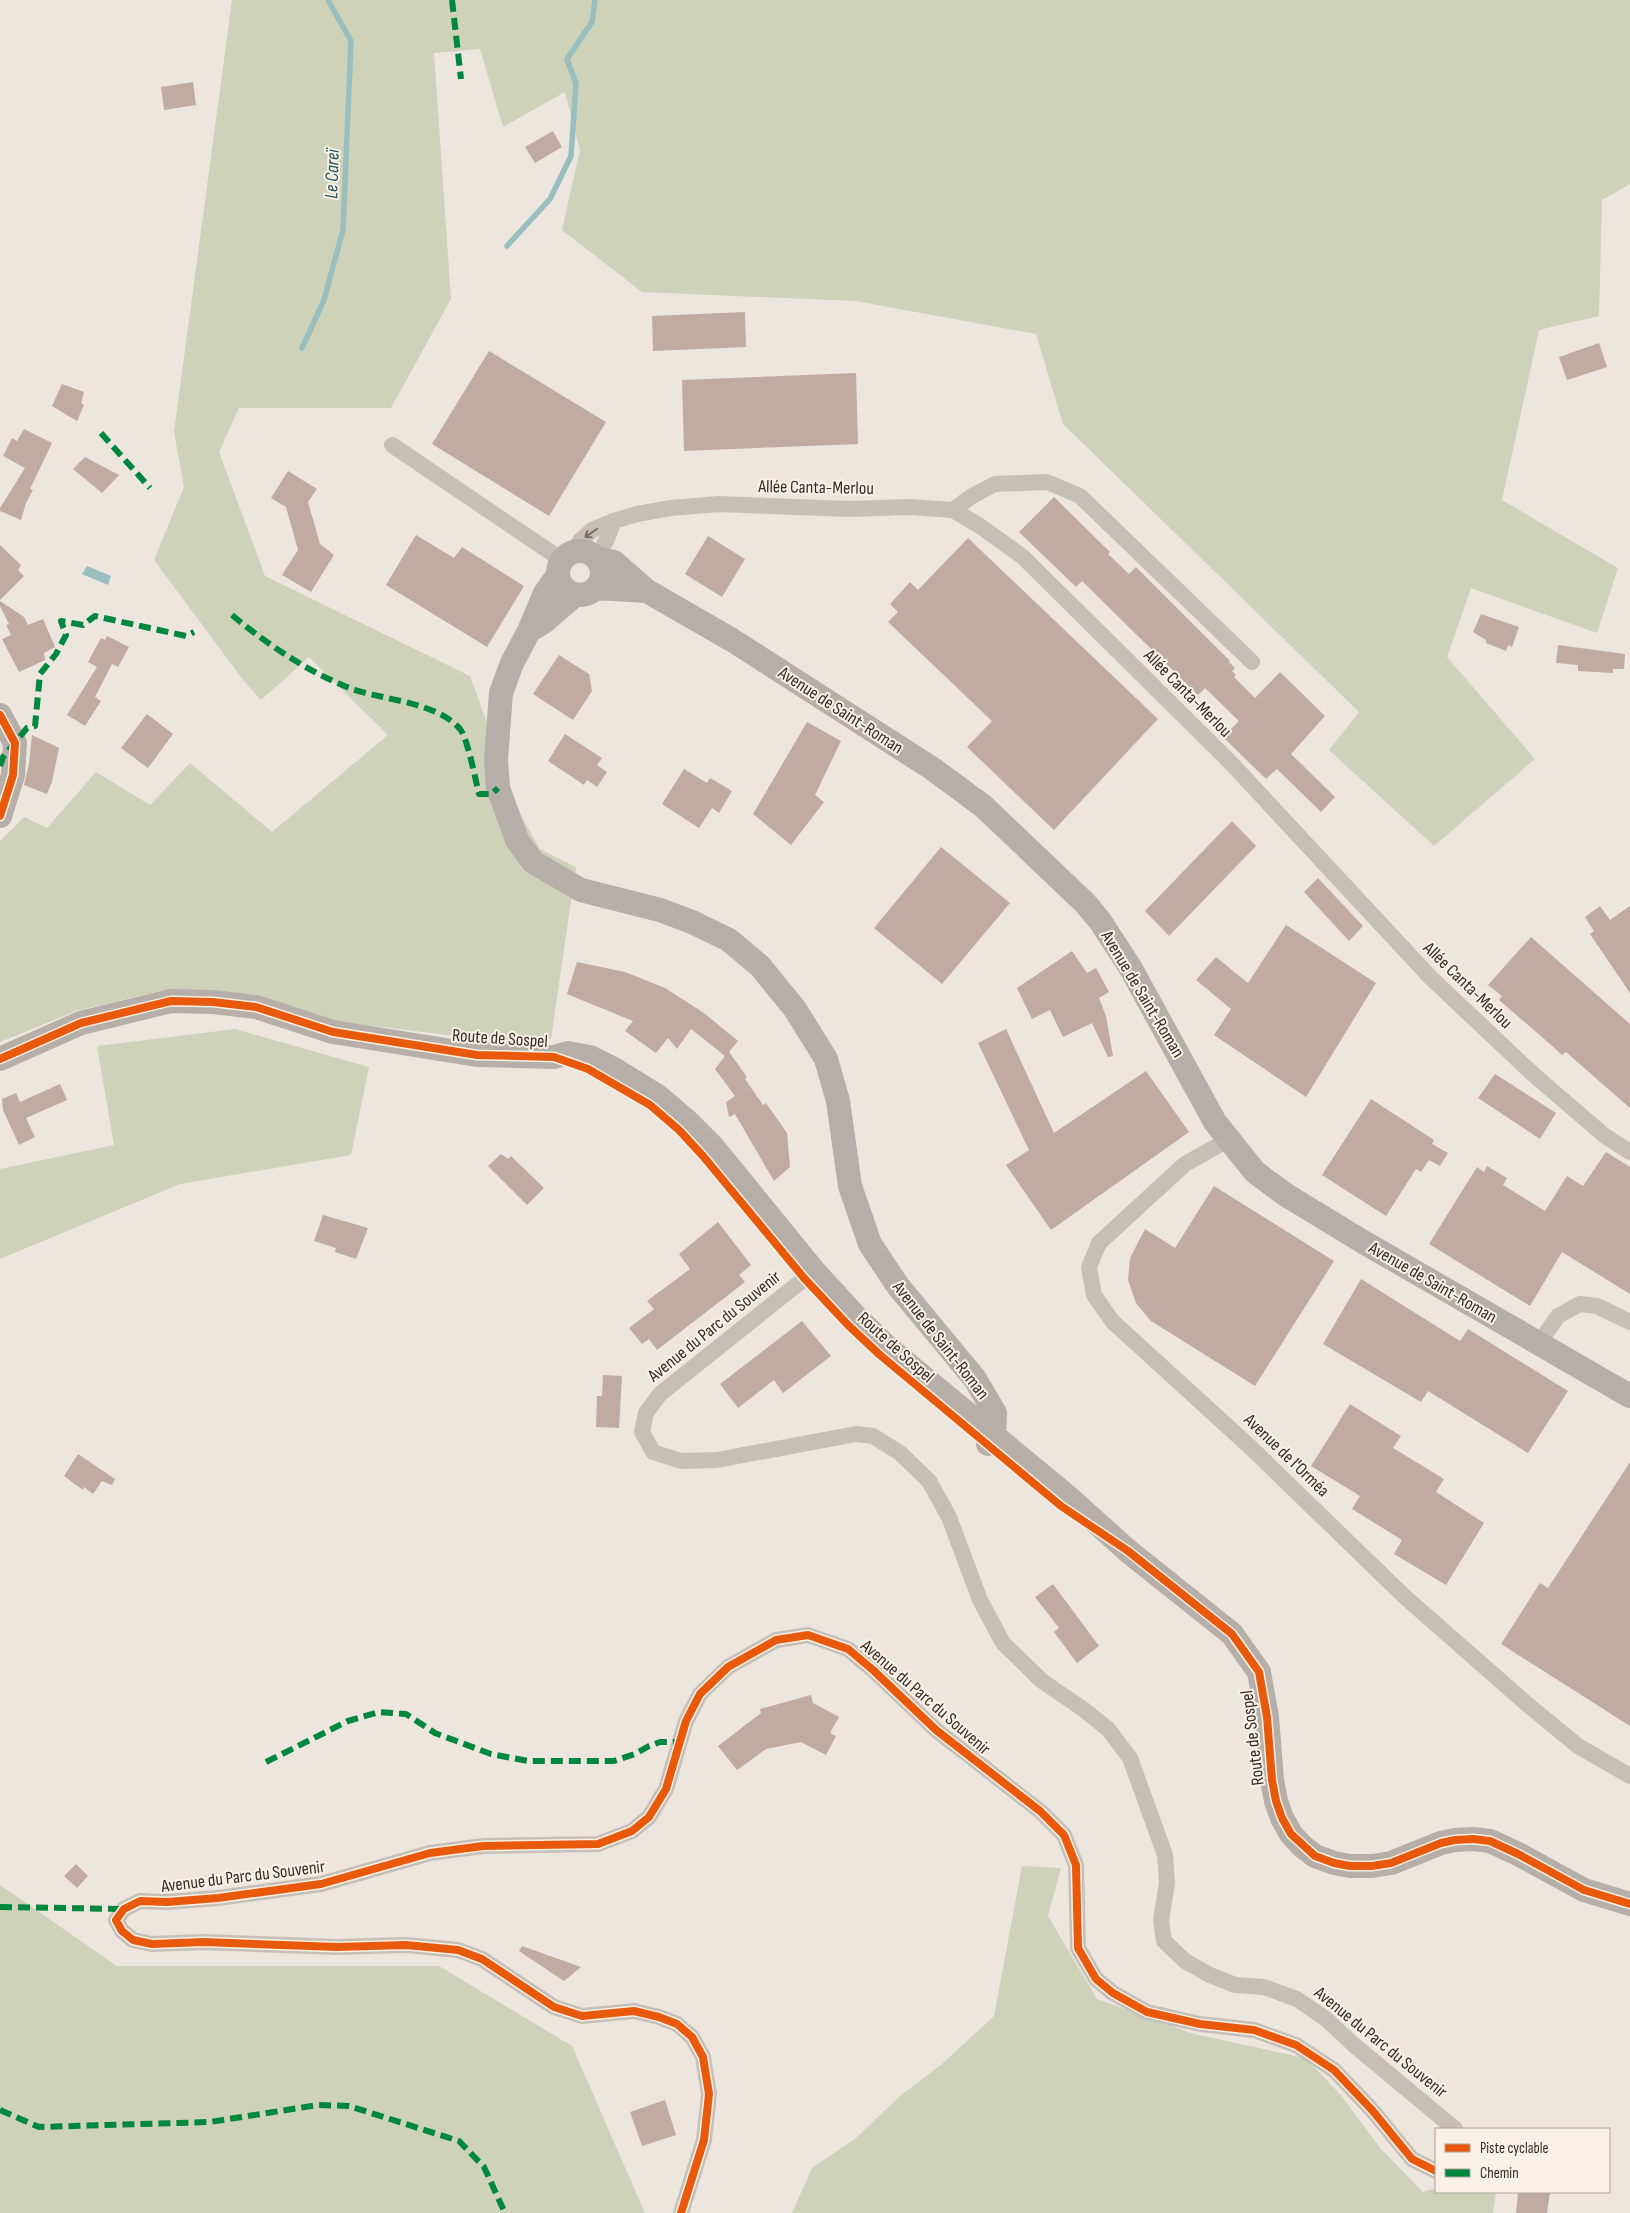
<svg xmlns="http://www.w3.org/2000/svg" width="1630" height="2213" font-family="'Sofia Sans Condensed',sans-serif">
  <rect width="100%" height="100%" fill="#ece6df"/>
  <!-- green -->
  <path fill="#cdd2b8" d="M 232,0 L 1630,0 L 1630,184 L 1602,200 L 1599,316 L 1539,330 L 1502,500 L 1618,568 L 1597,633 L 1471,588 L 1447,657 L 1535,759 L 1434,846 L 1329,750 L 1359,712 L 1063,424 L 1036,334 L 856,301 L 642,292 L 562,230 L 580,150 L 565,92 L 503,127 L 480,49 L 434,53 L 451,299 L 391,408 L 239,408 L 219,452 L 265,576 L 470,676 L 520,814 L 540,849 L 576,867 L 551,1039 L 514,1043 L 341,1022 L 252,994 L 160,991 L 76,1011 L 0,1042 L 0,841 L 24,817 L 47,828 L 96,772 L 150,805 L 190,763 L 272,832 L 388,735 L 309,657 L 261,700 L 244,681 L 154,560 L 184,487 L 174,432 Z
    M 235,1029 L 369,1067 L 351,1155 L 180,1184 L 0,1259 L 0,1169 L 114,1145 L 97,1046 Z
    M 1022,1866 L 1061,1868 L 1048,1916 L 1097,1999 L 1194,2034 L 1305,2058 L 1340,2094 L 1381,2149 L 1423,2192 L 1436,2188 L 1436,2192 L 1496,2192 L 1493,2213 L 792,2213 L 812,2168 L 856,2138 L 901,2095 L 942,2064 L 994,2016 Z
    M 0,1885 L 117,1966 L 439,1966 L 572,2046 L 645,2213 L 0,2213 Z"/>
  <!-- water -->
  <path fill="#9abebe" d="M 87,566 L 111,576 L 108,585 L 82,574 Z"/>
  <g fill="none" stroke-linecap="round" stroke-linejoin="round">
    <!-- stream -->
    <path stroke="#9abebe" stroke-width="5.5" d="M 507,246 L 550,199 L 571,156 L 576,84 L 567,59 L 592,22 L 595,0
      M 302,348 L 324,300 L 343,230 L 351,41 L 328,0"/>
  </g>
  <!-- building -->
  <path fill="#c1aaa0" d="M 193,82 L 196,105 L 164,110 L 161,87 Z
    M 553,131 L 562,147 L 535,163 L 525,147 Z
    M 745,312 L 746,347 L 653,351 L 652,316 Z
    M 1599,343 L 1607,367 L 1567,380 L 1559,357 Z
    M 489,351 L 606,422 L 549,516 L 432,444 Z
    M 856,373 L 858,444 L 684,451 L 682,380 Z
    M 62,384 L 84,392 L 81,403 L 84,405 L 77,421 L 52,406 Z
    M 24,429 L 52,443 L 30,489 L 33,490 L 26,503 L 21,520 L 0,511 L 0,508 L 25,468 L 3,456 L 12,438 L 17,441 Z
    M 85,457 L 119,475 L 102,493 L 73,469 Z
    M 288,471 L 317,489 L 308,502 L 320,544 L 334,555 L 311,592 L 282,575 L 298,550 L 286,507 L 271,498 Z
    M 1054,497 L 1110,552 L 1108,554 L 1129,574 L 1136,567 L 1230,661 L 1229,662 L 1235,668 L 1232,671 L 1236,675 L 1234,677 L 1255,698 L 1280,672 L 1325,716 L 1291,754 L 1335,797 L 1321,812 L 1277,769 L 1266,779 L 1223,737 L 1239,721 L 1205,688 L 1198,695 L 1082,581 L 1076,587 L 1019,532 Z
    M 416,535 L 454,558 L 462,547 L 524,586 L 487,647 L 386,585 Z
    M 708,536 L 745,559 L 722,597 L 685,574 Z
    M 968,538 L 1158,719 L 1054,830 L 967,747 L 992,721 L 888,622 L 898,612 L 890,604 L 910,582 L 918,590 Z
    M 0,545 L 21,565 L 18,570 L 24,576 L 0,600 Z
    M 0,601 L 24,617 L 28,625 L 43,619 L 55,647 L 44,653 L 45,660 L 19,672 L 2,639 L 11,635 L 6,625 L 9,624 L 0,606 Z
    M 1481,614 L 1519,627 L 1512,647 L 1508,645 L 1506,651 L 1486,643 L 1486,640 L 1473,632 Z
    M 107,636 L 129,647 L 118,667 L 112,664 L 95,697 L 101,701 L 85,726 L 67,715 L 97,667 L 88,662 L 101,638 L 105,640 Z
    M 1558,645 L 1625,654 L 1624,669 L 1613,669 L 1613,673 L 1578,671 L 1578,665 L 1556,663 Z
    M 559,655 L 589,674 L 592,691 L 573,720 L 533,694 Z
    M 147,714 L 173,734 L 148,768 L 121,748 Z
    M 807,722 L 841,741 L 815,795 L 824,802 L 791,845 L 753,814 Z
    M 565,734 L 602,758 L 597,765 L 607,772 L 597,787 L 587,780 L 584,785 L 548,761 Z
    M 32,735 L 59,748 L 52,782 L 47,794 L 24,785 L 29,764 Z
    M 684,769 L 707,783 L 710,778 L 732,791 L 719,813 L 712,808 L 699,828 L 662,804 Z
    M 1232,821 L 1256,846 L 1169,936 L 1145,911 Z
    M 941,847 L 1010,903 L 942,984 L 874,928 Z
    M 1318,878 L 1363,926 L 1349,941 L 1304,892 Z
    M 1600,906 L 1610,920 L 1630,906 L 1630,993 L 1590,934 L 1594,931 L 1585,917 Z
    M 1286,925 L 1376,983 L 1306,1097 L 1214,1035 L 1231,1009 L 1196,980 L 1216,957 L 1248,983 Z
    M 1531,937 L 1630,1024 L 1630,1108 L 1566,1052 L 1562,1055 L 1550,1044 L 1499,1000 L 1502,996 L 1488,985 Z
    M 1072,951 L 1087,973 L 1096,968 L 1109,992 L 1099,998 L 1106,1016 L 1113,1056 L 1108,1057 L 1092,1023 L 1063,1037 L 1050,1010 L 1032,1019 L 1017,988 Z
    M 577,962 L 625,972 L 665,988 L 704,1013 L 738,1041 L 729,1052 L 747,1077 L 745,1079 L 763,1105 L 766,1103 L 787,1133 L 790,1167 L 774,1181 L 735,1114 L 729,1117 L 726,1102 L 735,1096 L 715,1069 L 725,1056 L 691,1029 L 677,1049 L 668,1038 L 656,1053 L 625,1031 L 633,1021 L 567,994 Z
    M 1006,1029 L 1054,1133 L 1146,1071 L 1189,1132 L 1051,1230 L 1006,1165 L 1029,1150 L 978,1043 Z
    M 1495,1074 L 1556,1113 L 1540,1139 L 1478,1098 Z
    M 60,1084 L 67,1100 L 26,1118 L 35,1137 L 19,1145 L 3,1110 L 2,1099 L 16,1093 L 20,1102 Z
    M 1371,1099 L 1434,1140 L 1432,1144 L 1448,1153 L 1440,1166 L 1429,1160 L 1421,1172 L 1416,1169 L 1386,1216 L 1322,1175 Z
    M 1606,1152 L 1630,1167 L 1630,1294 L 1562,1252 L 1530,1306 L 1429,1244 L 1477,1167 L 1484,1172 L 1487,1166 L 1507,1178 L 1503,1185 L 1545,1211 L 1567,1176 L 1583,1186 Z
    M 501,1154 L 508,1159 L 511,1156 L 544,1188 L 527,1205 L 488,1166 Z
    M 1214,1186 L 1334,1261 L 1255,1386 L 1151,1321 L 1136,1303 L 1128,1280 L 1130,1258 L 1145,1229 L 1175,1248 Z
    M 323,1215 L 368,1228 L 356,1259 L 335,1252 L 336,1248 L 314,1241 Z
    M 718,1222 L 751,1265 L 739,1275 L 745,1282 L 657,1350 L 649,1339 L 642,1344 L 629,1328 L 654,1309 L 647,1301 L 690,1269 L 679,1254 Z
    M 1361,1279 L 1460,1341 L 1468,1329 L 1568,1391 L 1528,1453 L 1428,1391 L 1421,1402 L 1323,1344 Z
    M 802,1321 L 831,1356 L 783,1393 L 774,1380 L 738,1408 L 720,1384 Z
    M 603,1375 L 622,1376 L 619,1428 L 596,1427 L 597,1396 L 602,1396 Z
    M 1350,1404 L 1401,1436 L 1393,1448 L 1444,1479 L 1436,1492 L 1484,1523 L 1446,1585 L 1394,1554 L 1402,1540 L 1352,1509 L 1360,1496 L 1311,1466 Z
    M 78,1454 L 115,1479 L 112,1485 L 102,1481 L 93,1494 L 84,1487 L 83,1490 L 64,1476 Z
    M 1630,1462 L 1630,1726 L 1501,1644 L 1540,1583 L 1548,1588 Z
    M 1053,1584 L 1099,1646 L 1077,1663 L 1054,1632 L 1059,1628 L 1035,1597 Z
    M 811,1695 L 813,1703 L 839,1717 L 830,1733 L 836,1736 L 826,1755 L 801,1742 L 766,1749 L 737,1770 L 718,1746 L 761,1713 L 760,1709 Z
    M 76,1864 L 88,1876 L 77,1888 L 64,1876 Z
    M 522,1946 L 581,1967 L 564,1981 L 519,1951 Z
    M 665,2100 L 676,2135 L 642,2146 L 630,2112 Z
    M 1518,2192 L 1550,2192 L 1547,2213 L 1516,2213 Z"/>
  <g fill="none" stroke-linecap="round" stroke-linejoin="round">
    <!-- street -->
    <path stroke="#c6bfb8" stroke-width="16" d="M 392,445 L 562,560
      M 953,510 L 972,496 L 995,484 L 1047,482 L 1080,496 L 1252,662
      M 574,551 L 580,541 L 592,530 L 614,521 L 637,514 L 671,508 L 719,504 L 850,509 L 909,507 L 953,510 L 980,526 L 1023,557 L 1231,763 L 1431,978 L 1534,1075 L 1605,1136 L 1630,1152
      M 596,558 L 606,541 L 614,521
      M 1228,1140 L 1185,1164 L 1099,1243 L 1089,1267 L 1094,1295 L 1113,1322 L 1248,1445 L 1405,1597 L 1528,1705 L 1578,1746 L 1630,1776
      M 814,1271 L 660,1394 L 646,1413 L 642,1432 L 653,1452 L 681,1461 L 717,1460 L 856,1434 L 873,1436 L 900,1453 L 929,1481 L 949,1517 L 980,1600 L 1003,1643 L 1042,1681 L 1083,1709 L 1108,1729 L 1130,1758 L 1165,1855 L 1167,1883 L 1161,1920 L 1164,1941 L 1185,1961 L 1210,1975 L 1235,1985 L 1264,1987 L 1297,1999 L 1326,2019 L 1354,2045 L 1455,2129
      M 1539,1343 L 1558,1316 L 1580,1304 L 1597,1306 L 1630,1322
      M 681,2213 L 704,2140 L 709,2094 L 703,2057 L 692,2037 L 677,2024 L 659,2017 L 634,2011 L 582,2016 L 554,2007 L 482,1959 L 458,1950 L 406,1945 L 337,1947 L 204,1942 L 152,1944 L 133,1940 L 122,1931 L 116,1920 L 124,1909 L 140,1901 L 167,1902 L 218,1898 L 321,1884 L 430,1853 L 483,1846 L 598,1844 L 632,1831 L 649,1817 L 666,1789 L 686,1721 L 700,1694 L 728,1667 L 776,1640 L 808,1635 L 848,1649 L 873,1670 L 936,1730 L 1040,1811 L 1064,1835 L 1076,1865 L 1078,1948 L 1096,1979 L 1113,1993 L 1147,2012 L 1200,2024 L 1254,2030 L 1296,2045 L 1334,2070 L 1372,2110 L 1412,2159 L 1436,2171"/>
    <!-- secondary -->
    <path stroke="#b6afa9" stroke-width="24" d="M558 573a22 22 0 1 1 44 0a22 22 0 1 1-44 0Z
      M 596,558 L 614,562 L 647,591 L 732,640 L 933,769 L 983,806 L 1085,903 L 1100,921 L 1130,967 L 1215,1122 L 1255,1172 L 1286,1195 L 1365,1243 L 1630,1396
      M 558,575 L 545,593 L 529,631 L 512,663 L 501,693 L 496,759 L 498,788 L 517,840 L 533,862 L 581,890 L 660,910 L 692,922 L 729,940 L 760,966 L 795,1009 L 826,1059 L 838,1101 L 850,1186 L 870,1244 L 898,1286 L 975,1379 L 995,1413 L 994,1436 L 988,1444
      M 596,588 L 647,591
      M 529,631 L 545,621 L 576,594
      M 0,715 L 15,743 L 13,775 L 0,816
      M 0,1059 L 81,1023 L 171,1001 L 213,1002 L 256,1007 L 333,1032 L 477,1055 L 554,1057 L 568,1053 L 590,1057 L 614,1069 L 659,1097 L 687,1121 L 713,1147 L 814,1271 L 858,1319 L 888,1348 L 1068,1497 L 1128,1551 L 1232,1634 L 1259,1672 L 1267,1717 L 1272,1780 L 1276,1801 L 1282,1818 L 1291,1834 L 1302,1846 L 1315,1856 L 1334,1863 L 1350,1866 L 1372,1866 L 1391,1863 L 1441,1843 L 1455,1840 L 1473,1839 L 1490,1841 L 1518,1854 L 1584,1890 L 1630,1904"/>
    <!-- quiet -->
    <path stroke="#00873e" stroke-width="6" stroke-dasharray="12 6" stroke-linecap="butt" d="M 452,0 L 461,79
      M 101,433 L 150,488
      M 232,615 C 267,644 305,670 347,687 C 379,700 436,701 460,729 C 467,736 476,782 479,794 L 492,794 L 498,788
      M 0,766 L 3,757 L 27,728 L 35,726 L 40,674 L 56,654 L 66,635 L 61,621 L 83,625 L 95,616 L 186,636 L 194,632
      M 266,1762 L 348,1721 L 379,1712 L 406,1714 L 435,1733 L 491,1754 L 528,1761 L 614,1761 L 635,1754 L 649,1746 L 660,1742 L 681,1742
      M 0,1907 L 124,1909
      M 0,2110 L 39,2127 L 210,2122 L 318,2105 L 349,2106 L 459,2141 L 484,2167 L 505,2213"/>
    <defs>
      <path id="cycleway" d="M 0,715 L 15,743 L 13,775 L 0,816
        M 0,1059 L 81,1023 L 171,1001 L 213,1002 L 256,1007 L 333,1032 L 477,1055 L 554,1057 L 588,1069 L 650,1105 L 679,1130 L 703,1156 L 804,1278 L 848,1325 L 880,1355 L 1061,1506 L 1128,1551 L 1232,1634 L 1259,1672 L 1267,1717 L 1272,1780 L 1276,1801 L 1282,1818 L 1291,1834 L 1315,1856 L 1334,1863 L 1350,1866 L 1372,1866 L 1391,1863 L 1441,1843 L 1455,1840 L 1473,1839 L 1490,1841 L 1518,1854 L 1584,1890 L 1630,1904
        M 681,2213 L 704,2140 L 709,2094 L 703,2057 L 692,2037 L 677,2024 L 659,2017 L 634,2011 L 582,2016 L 554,2007 L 482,1959 L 458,1950 L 406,1945 L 337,1947 L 204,1942 L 152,1944 L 133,1940 L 122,1931 L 116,1920 L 124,1909 L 140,1901 L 167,1902 L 218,1898 L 321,1884 L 430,1853 L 483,1846 L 598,1844 L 632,1831 L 649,1817 L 666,1789 L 686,1721 L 700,1694 L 728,1667 L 776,1640 L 808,1635 L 848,1649 L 873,1670 L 936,1730 L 1040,1811 L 1064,1835 L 1076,1865 L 1078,1948 L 1096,1979 L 1113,1993 L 1147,2012 L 1200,2024 L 1254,2030 L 1296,2045 L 1334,2070 L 1372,2110 L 1412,2159 L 1436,2171"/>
    </defs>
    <!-- cycleway casing -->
    <use href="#cycleway" stroke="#faf1e6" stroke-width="11"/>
    <!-- cycleway -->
    <use href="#cycleway" stroke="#e8590c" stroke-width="8"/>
  </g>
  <!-- one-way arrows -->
  <defs><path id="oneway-shaft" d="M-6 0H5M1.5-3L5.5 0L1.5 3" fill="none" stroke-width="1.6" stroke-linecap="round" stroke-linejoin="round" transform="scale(1.25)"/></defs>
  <use stroke="#776e68" href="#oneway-shaft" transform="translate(591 533) rotate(145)"/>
  <g text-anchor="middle" stroke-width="4" stroke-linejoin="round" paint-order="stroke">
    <!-- street labels -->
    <g font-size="18" fill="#362c27" stroke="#faf1e6">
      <text transform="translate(816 487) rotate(1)" y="6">Allée Canta-Merlou</text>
      <text transform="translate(1188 693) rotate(45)" y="6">Allée Canta-Merlou</text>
      <text transform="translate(841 710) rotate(33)" y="6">Avenue de Saint-Roman</text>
      <text transform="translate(1468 985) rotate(44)" y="6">Allée Canta-Merlou</text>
      <text transform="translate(1143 994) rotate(59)" y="6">Avenue de Saint-Roman</text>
      <text transform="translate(500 1038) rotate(4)" y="6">Route de Sospel</text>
      <text transform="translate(1433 1282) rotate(30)" y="6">Avenue de Saint-Roman</text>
      <text transform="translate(714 1326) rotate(-39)" y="6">Avenue du Parc du Souvenir</text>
      <text transform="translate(941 1340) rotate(52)" y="6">Avenue de Saint-Roman</text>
      <text transform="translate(896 1347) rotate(42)" y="6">Route de Sospel</text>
      <text transform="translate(1287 1455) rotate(44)" y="6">Avenue de l'Orméa</text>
      <text transform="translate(926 1697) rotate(41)" y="6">Avenue du Parc du Souvenir</text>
      <text transform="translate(1252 1738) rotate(-97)" y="6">Route de Sospel</text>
      <text transform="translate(243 1876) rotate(-7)" y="6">Avenue du Parc du Souvenir</text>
      <text transform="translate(1381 2042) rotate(39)" y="6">Avenue du Parc du Souvenir</text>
    </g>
    <!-- water labels -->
    <g font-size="19" font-style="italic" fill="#1b5459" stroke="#faf1e6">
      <text transform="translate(331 174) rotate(-88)" y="7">Le Careï</text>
    </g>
  </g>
  <!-- legend -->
  <rect x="1435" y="2128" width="175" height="65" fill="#faf1e6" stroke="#aca29a"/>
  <rect x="1445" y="2144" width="25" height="8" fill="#e8590c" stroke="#aca29a"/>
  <text x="1480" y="2153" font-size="15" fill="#362c27">Piste cyclable</text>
  <rect x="1445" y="2169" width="25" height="8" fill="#00873e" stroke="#aca29a"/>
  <text x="1480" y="2178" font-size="15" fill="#362c27">Chemin</text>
</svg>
